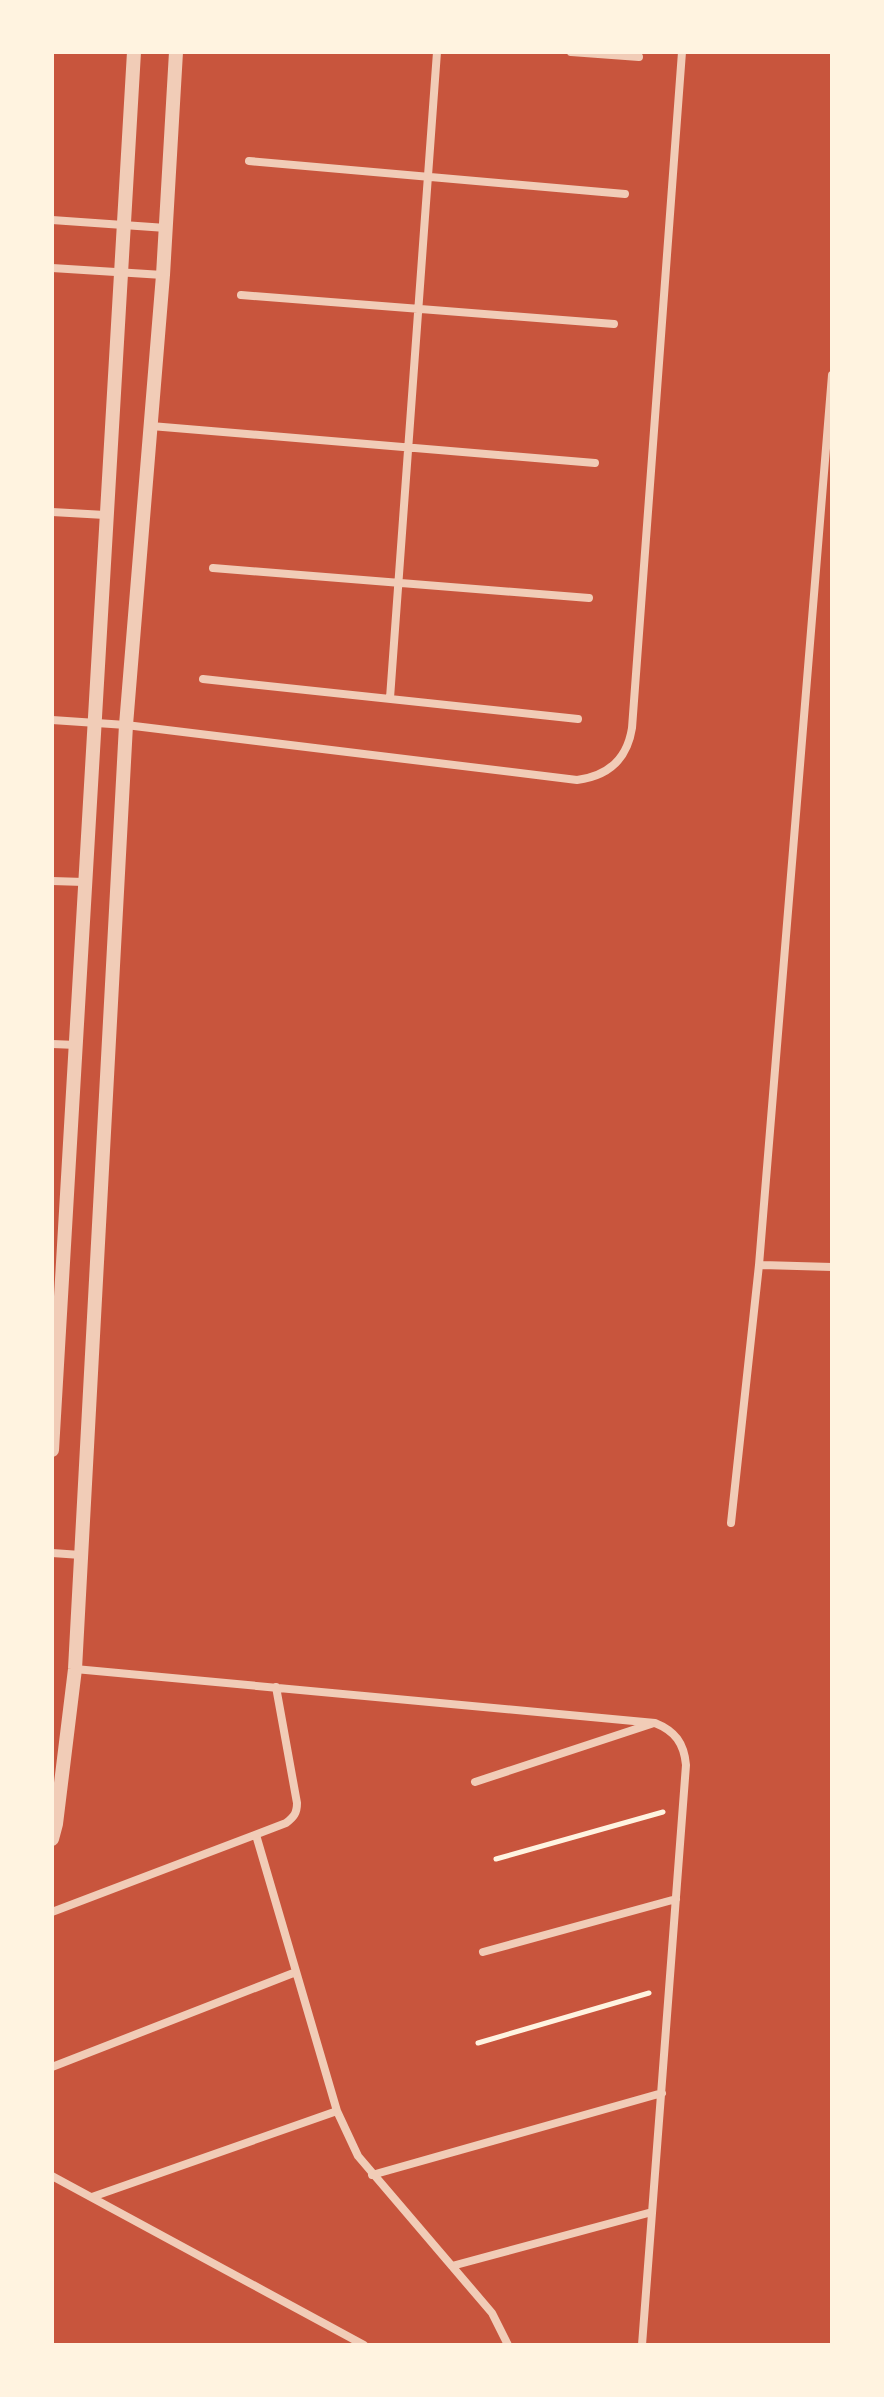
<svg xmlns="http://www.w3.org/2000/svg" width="884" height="2397" font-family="Inter,sans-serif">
  <rect width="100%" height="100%" fill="#c8553d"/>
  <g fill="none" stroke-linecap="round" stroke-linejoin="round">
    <!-- path -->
    <path stroke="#fff3e0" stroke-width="5" d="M 496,1859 L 663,1812
      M 478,2043 L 649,1993"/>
    <!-- minor -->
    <path stroke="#f1ccb7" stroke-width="8" d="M 571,52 L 639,57
      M 249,161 L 625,194
      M 52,220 L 166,228
      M 52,268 L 163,275
      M 241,295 L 614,324
      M 151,426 L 595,463
      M 52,512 L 105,515
      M 213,568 L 589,598
      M 203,679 L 578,719
      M 390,698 L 437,52
      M 52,720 L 126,725 L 577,780 C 608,776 627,760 632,728 L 682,52
      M 52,881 L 84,882
      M 52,1044 L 77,1045
      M 759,1265 L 832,1267
      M 731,1523 L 759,1265 L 832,375
      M 52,1553 L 81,1555
      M 75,1669 L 655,1723 C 675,1731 684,1743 686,1765 L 642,2345
      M 475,1782 L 651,1724
      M 256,1835 L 337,2111 L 358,2156 L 492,2313 L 508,2345
      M 52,1912 L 286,1823 C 294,1817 297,1813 297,1803 L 276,1687
      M 483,1952 L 676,1899
      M 52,2067 L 296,1972
      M 372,2175 L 662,2093
      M 52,2176 L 364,2345
      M 92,2197 L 337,2111
      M 452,2266 L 652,2212"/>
    <!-- tertiary -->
    <path stroke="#f1ccb7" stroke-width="14" d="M 52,1450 L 134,52
      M 52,1839 L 56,1824 L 75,1669 L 126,725 L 163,275 L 176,52"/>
  </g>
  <!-- border -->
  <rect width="884" height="2397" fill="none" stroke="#fff3e0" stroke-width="108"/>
</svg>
